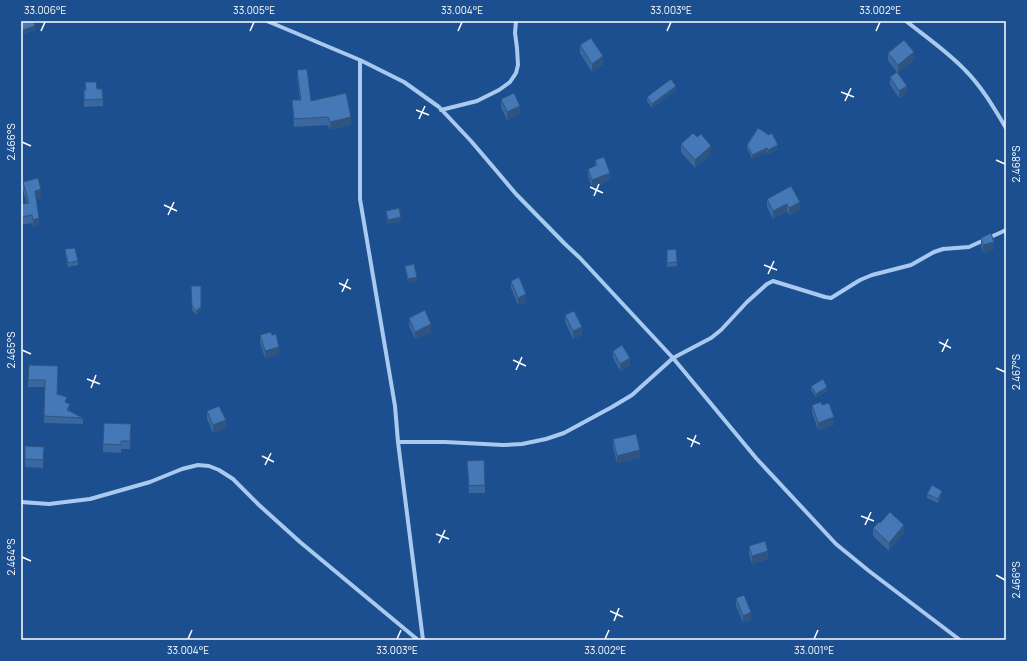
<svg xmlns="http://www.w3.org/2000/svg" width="1027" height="661" font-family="Manrope,sans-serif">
  <rect width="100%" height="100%" fill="#1b4f8f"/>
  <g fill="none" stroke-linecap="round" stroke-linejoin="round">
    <!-- minor -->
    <path stroke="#a9c9ee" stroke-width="4" d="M 267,21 L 360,60 L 404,82 L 439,107 L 471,141 L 516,194 L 565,244 L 580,258 L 673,358 L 756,458 L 836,544 L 869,571 L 960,640
      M 906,21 C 926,37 948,52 965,70 C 982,87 994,108 1006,128
      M 360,60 L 360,199 L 395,406 L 398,442 L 423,640
      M 441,110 L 477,101 L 499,90 L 510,82 L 516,73 L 518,65 L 517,48 L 515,33 L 516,21
      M 398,442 L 445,442 L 503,445 L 522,444 L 546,439 L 564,433 L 612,407 L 632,395 L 673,358 L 711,338 L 721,330 L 747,302 L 767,284 L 773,281 L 825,297 L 831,298 L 860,280 L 872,275 L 911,265 L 934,252 L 943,249 L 969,247 L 1006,230
      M 21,502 L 49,504 L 90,499 L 150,482 L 182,469 L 198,465 L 209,466 L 219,470 L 233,479 L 259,505 L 300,542 L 418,640"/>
  </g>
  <!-- wall -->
  <path fill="#3a679d" d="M 21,21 L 35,30 L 23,34 L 21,28 Z
    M 580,45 L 603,64 L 592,72 L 580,53 Z
    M 888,53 L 914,60 L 898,72 L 907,93 L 899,98 L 890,85 L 890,77 L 897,72 L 888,61 Z
    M 297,70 L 311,101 L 351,124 L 330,130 L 328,125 L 294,127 L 292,100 L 300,100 L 297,78 Z
    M 85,82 L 97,89 L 103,99 L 103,106 L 84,107 L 84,90 L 85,90 Z
    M 676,90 L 652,108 L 647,101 L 647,97 Z
    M 501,99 L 520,114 L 507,120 L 501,107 Z
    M 769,135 L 778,149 L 768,154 L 767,152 L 752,159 L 747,149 L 747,145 Z
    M 681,144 L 711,154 L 695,168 L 681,152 Z
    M 595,160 L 610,180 L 592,187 L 588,176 L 588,169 L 595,166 Z
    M 23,182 L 41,197 L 36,198 L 39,226 L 33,227 L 32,223 L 21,225 L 21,204 L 27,204 L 23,190 Z
    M 767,199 L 800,202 L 800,210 L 789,215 L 787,211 L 773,219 L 767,207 Z
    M 386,211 L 401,221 L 388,224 L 386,215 Z
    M 981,238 L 994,249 L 983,253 L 981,245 Z
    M 65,249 L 78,261 L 78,265 L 68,267 L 65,253 Z
    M 676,249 L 677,266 L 667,267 L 667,250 Z
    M 405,266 L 417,281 L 408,283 L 405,269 Z
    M 511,281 L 526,302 L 518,305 L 511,288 Z
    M 191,286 L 201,311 L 196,315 L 192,310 Z
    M 565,315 L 582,335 L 573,339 L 565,322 Z
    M 409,318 L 431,332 L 415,339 L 409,326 Z
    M 260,335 L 279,354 L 265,358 L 260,343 Z
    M 613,351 L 630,366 L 620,371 L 613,358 Z
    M 58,366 L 57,394 L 67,403 L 70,411 L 83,418 L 83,424 L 44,423 L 45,387 L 28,387 L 28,380 Z
    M 811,386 L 827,391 L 816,397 L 811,390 Z
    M 812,405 L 822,405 L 834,425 L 818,430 L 812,412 Z
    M 207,411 L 226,428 L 213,433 L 207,419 Z
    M 131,432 L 130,449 L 121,449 L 121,453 L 103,452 L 103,444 Z
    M 613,439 L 640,458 L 617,463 L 613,447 Z
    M 25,446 L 44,447 L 43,468 L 25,467 Z
    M 467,461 L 485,485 L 485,493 L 469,493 Z
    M 927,494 L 942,495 L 938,503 L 927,498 Z
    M 880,523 L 904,533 L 889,551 L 873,536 L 873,528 Z
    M 749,546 L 768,559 L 752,564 L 749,554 Z
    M 736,598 L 751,620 L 743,623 L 736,606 Z"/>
  <!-- shaded-wall -->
  <path fill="#305480" d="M 35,26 L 35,30 L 23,34 L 23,30 Z
    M 914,52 L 914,60 L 898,73 L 898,65 Z
    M 603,56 L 603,64 L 592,72 L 592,64 Z
    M 676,86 L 676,90 L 652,108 L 652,104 Z
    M 907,86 L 907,93 L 899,98 L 899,91 Z
    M 520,106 L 520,114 L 507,120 L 507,112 Z
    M 351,117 L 351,124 L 330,130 L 330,122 Z
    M 778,145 L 778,149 L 768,154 L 768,150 Z
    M 711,146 L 711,154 L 695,168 L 695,160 Z
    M 767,148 L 767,152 L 752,159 L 752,155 Z
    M 610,173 L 610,180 L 592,187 L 592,180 Z
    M 41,189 L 41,197 L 35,198 L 35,191 Z
    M 800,202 L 800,210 L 789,215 L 789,208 Z
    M 787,204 L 787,211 L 773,219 L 773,211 Z
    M 401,217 L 401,221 L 388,224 L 388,220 Z
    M 39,218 L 39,226 L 33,227 L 33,220 Z
    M 994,242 L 994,249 L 983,253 L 983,245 Z
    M 417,277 L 417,281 L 408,283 L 408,279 Z
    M 526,294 L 526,302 L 518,305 L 518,298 Z
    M 201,307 L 201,311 L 196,315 L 196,311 Z
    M 431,324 L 431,332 L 415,339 L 415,332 Z
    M 582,327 L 582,335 L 573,339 L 573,331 Z
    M 279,347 L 279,354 L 265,358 L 265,351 Z
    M 630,358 L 630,366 L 620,371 L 620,364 Z
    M 827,387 L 827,391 L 816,397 L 816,394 Z
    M 70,404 L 70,411 L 67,410 Z
    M 834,417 L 834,425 L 818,430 L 818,423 Z
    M 226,420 L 226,428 L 213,433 L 213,425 Z
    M 640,450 L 640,458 L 617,463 L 617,456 Z
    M 942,491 L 942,495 L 938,503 L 938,499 Z
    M 904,525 L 904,533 L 889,551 L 889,543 Z
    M 768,551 L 768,559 L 752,564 L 752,556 Z
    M 751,612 L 751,620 L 743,623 L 743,616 Z"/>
  <!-- building -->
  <path fill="#4478b7" stroke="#305480" d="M 21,21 L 33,21 L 35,26 L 23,30 L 21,24 Z
    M 591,38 L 603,56 L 592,64 L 580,45 Z
    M 904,40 L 914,52 L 898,65 L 888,53 Z
    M 307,69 L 311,101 L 346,93 L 351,117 L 330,122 L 328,117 L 294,119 L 292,100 L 301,100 L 297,70 Z
    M 897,72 L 907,86 L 899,91 L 890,77 Z
    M 671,79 L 676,86 L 652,104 L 647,97 Z
    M 85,82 L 96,82 L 97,89 L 102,89 L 103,99 L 84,100 L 84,90 L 86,90 Z
    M 514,93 L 520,106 L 507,112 L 501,99 Z
    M 758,128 L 769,135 L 772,133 L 778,145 L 768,150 L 767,148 L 752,155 L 747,145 Z
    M 693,133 L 697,137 L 701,134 L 711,146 L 695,160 L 681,144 Z
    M 604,157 L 610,173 L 592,180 L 588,169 L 597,165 L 595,160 Z
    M 38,178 L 41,189 L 35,191 L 39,218 L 33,220 L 32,215 L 21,217 L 21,204 L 29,203 L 23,182 Z
    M 791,186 L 800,202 L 789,208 L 787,204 L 773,211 L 767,199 Z
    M 399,208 L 401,217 L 388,220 L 386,211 Z
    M 991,233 L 994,242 L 983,245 L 981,238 Z
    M 75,248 L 78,261 L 68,263 L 65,249 Z
    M 676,249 L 677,262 L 667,263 L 667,250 Z
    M 414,264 L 417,277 L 408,279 L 405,266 Z
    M 519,277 L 526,294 L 518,298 L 511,281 Z
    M 191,286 L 201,286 L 201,307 L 196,311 L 192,306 Z
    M 425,310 L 431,324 L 415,332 L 409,318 Z
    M 574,311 L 582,327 L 573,331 L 565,315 Z
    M 271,332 L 272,335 L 276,334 L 279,347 L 265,351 L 260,335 Z
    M 622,345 L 630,358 L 620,364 L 613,351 Z
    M 29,365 L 58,366 L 57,394 L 67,397 L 65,402 L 70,404 L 67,410 L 83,418 L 44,416 L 45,380 L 28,380 Z
    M 823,379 L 827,387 L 816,394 L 811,386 Z
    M 821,402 L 822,405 L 829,403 L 834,417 L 818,423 L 812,405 Z
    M 219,406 L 226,420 L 213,425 L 207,411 Z
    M 104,423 L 131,424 L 130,441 L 121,441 L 121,445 L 103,444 Z
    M 636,434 L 640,450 L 617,456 L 613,439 Z
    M 25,446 L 44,447 L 43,460 L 25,459 Z
    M 484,460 L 485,485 L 469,486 L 467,461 Z
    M 932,485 L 942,491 L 938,499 L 927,494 Z
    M 890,512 L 904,525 L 889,543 L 873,528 L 879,522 L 880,523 Z
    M 765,541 L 768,551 L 752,556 L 749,546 Z
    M 744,595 L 751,612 L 743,616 L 736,598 Z"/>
  <!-- ticks -->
  <path fill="none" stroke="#fff" stroke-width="1.5" d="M 41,31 L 45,22M 250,31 L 254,22M 458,31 L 462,22M 667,31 L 671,22M 876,31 L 880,22M 841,92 L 854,97M 845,101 L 851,88M 416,110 L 429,115M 419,119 L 425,106M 22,142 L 31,146M 996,160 L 1005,164M 590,187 L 603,193M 594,196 L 599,184M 164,205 L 177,211M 168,215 L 174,202M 764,265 L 777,270M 768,274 L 774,261M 339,283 L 351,289M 342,292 L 348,279M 939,342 L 951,348M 22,350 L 31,354M 942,352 L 948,339M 513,360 L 526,366M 996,368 L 1005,372M 516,370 L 522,357M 87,379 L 100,384M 91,388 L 96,375M 687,438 L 700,444M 691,447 L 696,435M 262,456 L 274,462M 265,465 L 271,453M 861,516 L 874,521M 865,525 L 871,512M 436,534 L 449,539M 439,543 L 445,530M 22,557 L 31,561M 996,575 L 1005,580M 610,611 L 623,617M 614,621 L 619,608M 188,639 L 192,630M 397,639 L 401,630M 605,639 L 609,630M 814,639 L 818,630"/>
  <!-- border -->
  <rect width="1027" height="661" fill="none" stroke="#1b4f8f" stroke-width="44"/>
  <rect x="22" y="22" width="983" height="617" fill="none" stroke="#fff" stroke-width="1.5"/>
  <g font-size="10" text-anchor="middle" fill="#fff">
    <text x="45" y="14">33.006°E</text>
    <text x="254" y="14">33.005°E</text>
    <text x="462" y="14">33.004°E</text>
    <text x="671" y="14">33.003°E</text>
    <text x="880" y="14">33.002°E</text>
    <text transform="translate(11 142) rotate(-90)" y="4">2.466°S</text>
    <text transform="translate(1016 164) rotate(-90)" y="4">2.468°S</text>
    <text transform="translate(11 350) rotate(-90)" y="4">2.465°S</text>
    <text transform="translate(1016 372) rotate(-90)" y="4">2.467°S</text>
    <text transform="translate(11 557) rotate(-90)" y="4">2.464°S</text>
    <text transform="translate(1016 580) rotate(-90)" y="4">2.466°S</text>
    <text x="188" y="654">33.004°E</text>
    <text x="397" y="654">33.003°E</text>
    <text x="605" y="654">33.002°E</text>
    <text x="814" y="654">33.001°E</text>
  </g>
</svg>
